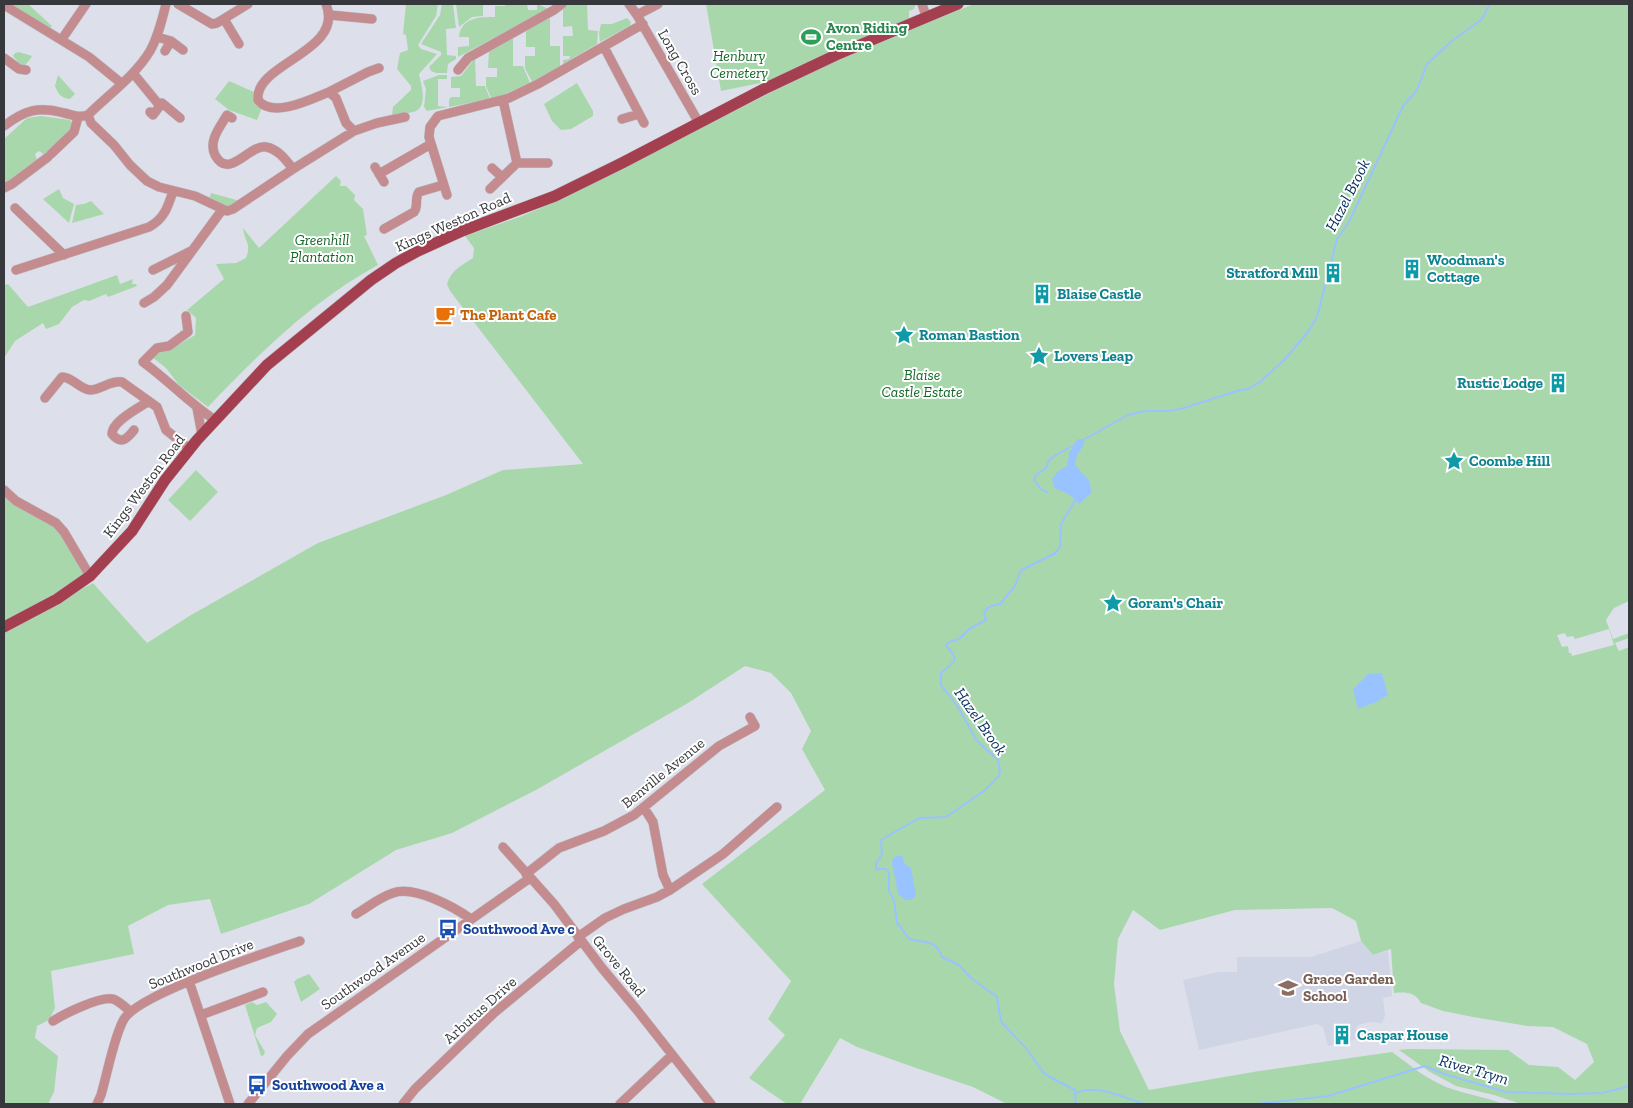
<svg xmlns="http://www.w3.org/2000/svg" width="1633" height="1108" font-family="'Zilla Slab',serif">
  <rect width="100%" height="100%" fill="#dde0ea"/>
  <!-- built -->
  <path fill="#d0d5e5" d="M 1361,941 L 1373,955 L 1388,951 L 1392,996 L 1383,998 L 1385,1016 L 1382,1023 L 1369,1022 L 1358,1025 L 1356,1028 L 1358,1039 L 1328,1046 L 1323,1027 L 1317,1024 L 1199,1050 L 1183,980 L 1218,972 L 1237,972 L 1237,957 L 1311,957 Z"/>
  <!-- green -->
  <path fill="#a9d7ac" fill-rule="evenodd" d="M 14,4 L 28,4 L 52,26 L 50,28 L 11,8 Z
    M 406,4 L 424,4 L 426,5 L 438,4 L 436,16 L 418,45 L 421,49 L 437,54 L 419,74 C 421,85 428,104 416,111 C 413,113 397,114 392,115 L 393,107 L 411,90 L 411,86 L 397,69 L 400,53 L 408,50 L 406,35 L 403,34 Z
    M 442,4 L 453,4 L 456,28 L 446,29 L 447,55 L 456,56 L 456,59 L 448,64 L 447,73 L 436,73 L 431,71 L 429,67 L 441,55 L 441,52 L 421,44 L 440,15 Z
    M 456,4 L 483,4 L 483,16 L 472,17 L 459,27 Z
    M 506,4 L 527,4 L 528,10 L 537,10 L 537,4 L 549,9 L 458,57 L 458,47 L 469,46 L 469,37 L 459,37 C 461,17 480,17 495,17 L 495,6 L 505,6 Z
    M 567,4 L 587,4 L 588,30 L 598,31 L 597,44 L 563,64 L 563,60 L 569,59 L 570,56 L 563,56 L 563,36 L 573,36 L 572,26 L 563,27 L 563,9 Z
    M 706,4 L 916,4 L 914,9 L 909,11 L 909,19 L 765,82 L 721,91 Z
    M 974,4 L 1629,4 L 1629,601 L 1614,608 L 1606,620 L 1613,639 L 1629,633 L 1629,638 L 1615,643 L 1619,651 L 1629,647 L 1629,1104 L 1521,1104 L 1494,1095 L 1456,1086 L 1430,1072 L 1399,1050 L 1408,1049 L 1508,1050 L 1529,1065 L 1558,1067 L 1575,1080 L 1594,1062 L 1587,1044 L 1553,1027 L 1527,1026 L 1473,1017 L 1443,1011 L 1421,1003 C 1415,992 1406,992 1394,993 L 1391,949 L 1373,955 L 1361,941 L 1356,921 L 1332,908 L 1235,910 L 1160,930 L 1133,910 L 1118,939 L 1114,984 L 1120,1031 L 1149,1090 L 1259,1071 L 1392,1052 C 1411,1066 1431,1083 1455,1090 C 1471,1095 1488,1098 1504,1104 L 1007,1104 L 973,1087 L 916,1068 L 857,1047 L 840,1038 L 800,1104 L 787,1104 L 749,1078 L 785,1035 L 768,1019 L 791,981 L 702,884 L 825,790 L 802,749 L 811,731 L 791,693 L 771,673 L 745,666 L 688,703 L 536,790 L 452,833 L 396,850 L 309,904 L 221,934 L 210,899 L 168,905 L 128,926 L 134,954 L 51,971 L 55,1008 L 49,1020 L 37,1026 L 35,1038 L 58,1056 L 54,1092 L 48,1104 L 4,1104 L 4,632 L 93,583 L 147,643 L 191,615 L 318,543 L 446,495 L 503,470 L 583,464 L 450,291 L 447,284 C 451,270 461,266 473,258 L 474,248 L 465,236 L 522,216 L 568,196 L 821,67 L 868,46 ZM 1609,629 L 1614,645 L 1572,656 L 1571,653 L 1569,653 L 1568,646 L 1562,647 L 1557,635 L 1565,633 L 1567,637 L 1573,636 L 1575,639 Z
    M 550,18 L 550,46 L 560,46 L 560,66 L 532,82 L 525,68 L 525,56 L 535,56 L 535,47 L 526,47 L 526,32 L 530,27 Z
    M 627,18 L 631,22 L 630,26 L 600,42 L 599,33 L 601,24 L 612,24 Z
    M 513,38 L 513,66 L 523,66 L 530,83 L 506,94 L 491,98 L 486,86 L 486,77 L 497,77 L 497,68 L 488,68 L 489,51 Z
    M 19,52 L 32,56 L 31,58 L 25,65 L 20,65 L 13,56 L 15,53 Z
    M 475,58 L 476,86 L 485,86 L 490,99 L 449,107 L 449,100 L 451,97 L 460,97 L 460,88 L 451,88 L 451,77 L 461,76 Z
    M 58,75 L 75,94 L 70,99 C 61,98 58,94 55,86 Z
    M 439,75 L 447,75 L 447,79 L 438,79 L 438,106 L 448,107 L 427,111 L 424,107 L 426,89 L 423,81 Z
    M 229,81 L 254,92 L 255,102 L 262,108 L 257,120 L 229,110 L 215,99 Z
    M 577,83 L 593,111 L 593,116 L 571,129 L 561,130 L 552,121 L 544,104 Z
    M 41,116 L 70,120 L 72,122 C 71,137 55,146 45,155 L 39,151 L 35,154 L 37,160 L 4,186 L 4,139 L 27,118 Z
    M 336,176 L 341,181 L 340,186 L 346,186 L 355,195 L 354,200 L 363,209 L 367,235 L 364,236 L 378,265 C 366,272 353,279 342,287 C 292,321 249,364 208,407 L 179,385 L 166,368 L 152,357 L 158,352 L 170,350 L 195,335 L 196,318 L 187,310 L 224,279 L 216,264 L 236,263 L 246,258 C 252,243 244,241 243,228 L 259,248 Z
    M 59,189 L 63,198 L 74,204 L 69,223 L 43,199 Z
    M 211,193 L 240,201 L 229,208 L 209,199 Z
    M 91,201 L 104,214 L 72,223 L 76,205 L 84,204 Z
    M 117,275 L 120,284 L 133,279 L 132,284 L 136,284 L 137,286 L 108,297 L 106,294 L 89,301 L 84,300 L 72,307 L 59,324 L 46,329 L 43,323 L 15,341 L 4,358 L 4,283 L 5,285 L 8,284 L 28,307 Z
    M 196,470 L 218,492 L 190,521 L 168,500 Z
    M 4,492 L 56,525 L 86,574 L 50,598 L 4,622 Z
    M 309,974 L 320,989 L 301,1002 L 294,982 L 297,979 Z
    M 252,1002 L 257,1005 L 266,1002 L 277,1014 L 271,1022 L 257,1028 L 255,1035 L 265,1052 L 264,1055 L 261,1056 L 245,1005 Z"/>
  <!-- water -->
  <path fill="#99c3ff" d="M 1067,466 L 1076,466 L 1089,480 L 1092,492 L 1079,504 C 1073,495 1064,492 1054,488 L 1052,479 L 1058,471 Z
    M 1382,673 L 1388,695 L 1376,702 L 1358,709 L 1353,689 L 1368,674 Z
    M 897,856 L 902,856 L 905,864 L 911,868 L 916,895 L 912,900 L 905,900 L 898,894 L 892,863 L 893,858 Z"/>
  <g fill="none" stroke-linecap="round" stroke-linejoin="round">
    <!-- stream -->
    <path stroke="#99c3ff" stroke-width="2" d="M 1047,492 L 1041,489 L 1034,480 L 1036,475 L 1046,468 L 1049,460 L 1056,455 L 1128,415 L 1145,411 L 1171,411 L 1184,408 L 1240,390 L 1248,389 L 1260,382 L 1285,359 L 1308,332 L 1317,317 L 1337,239 L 1349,222 L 1403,106 L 1417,90 L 1427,64 L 1453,40 L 1481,20 L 1490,4
      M 1075,1094 L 1075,1090 L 1048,1076 L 1043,1072 L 1026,1048 L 1002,1023 L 1000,1016 L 997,997 L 971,978 L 959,965 L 942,957 C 936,939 925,943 909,939 L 899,925 L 897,924 L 894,900 L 889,891 L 889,873 L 886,869 L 876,869 L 876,863 L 882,854 L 881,840 L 919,818 L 946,817 L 984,791 L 999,776 L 1000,770 L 998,760 L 977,741 L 958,707 L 941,685 L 941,673 C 946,667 959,662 953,654 C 951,651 948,648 946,645 L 949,642 L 959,639 L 969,629 L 986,620 L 984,612 C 988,606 993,605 1000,604 L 1015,586 L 1021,570 L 1054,554 L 1060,547 L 1061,524 L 1076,499
      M 1075,1094 C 1093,1082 1125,1098 1144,1104
      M 1075,1094 L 1076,1104
      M 1257,1104 L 1328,1096 L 1425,1066 L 1444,1074 L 1506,1092 L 1570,1094 L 1603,1093 L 1629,1086"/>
    <!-- canal -->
    <path stroke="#99c3ff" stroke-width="8" d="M 1071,466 L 1073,454 L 1080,443"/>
    <defs>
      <path id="minor" d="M 178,4 L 212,24 L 217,23 L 248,4
        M 326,4 C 345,52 254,63 258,100 C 272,119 312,99 329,92 L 336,98 L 346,123 L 354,131
        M 629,4 L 637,15 L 699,123
        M 922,4 L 926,16
        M 4,5 L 89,57 L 121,83
        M 330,15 L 372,19
        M 637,15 L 658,4
        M 224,19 L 239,44
        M 157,37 L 171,41 L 183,50
        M 62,39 L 86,4
        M 604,47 L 644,123
        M 165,51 L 171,41
        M 4,58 L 19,69 L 26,70
        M 458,70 L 468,58 L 554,10 L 562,4
        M 133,73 L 160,106
        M 329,92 L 368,72 L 379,68
        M 503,100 L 517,163
        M 150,112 L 153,115 L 162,103 L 180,118
        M 88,115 L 91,123 L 114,145 L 130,165 L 147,181 L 159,187 L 195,196 L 227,211 L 233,209 L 293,169 L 354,131 L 377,123 L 405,117
        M 232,118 L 227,115 C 220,127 208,141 215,155 C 229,181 249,144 266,147 C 278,149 286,160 293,169
        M 622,119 L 639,114
        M 4,126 C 25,110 38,106 64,113 C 73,115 79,118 88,115 C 108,95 135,76 150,51 C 158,37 162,20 166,4
        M 51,154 L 74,132 L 78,117
        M 375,167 L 384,182
        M 492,168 L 502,177
        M 379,174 L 431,144
        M 4,188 L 12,184 L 48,157
        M 490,189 L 517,163 L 548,163
        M 447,195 L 429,137 L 430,127 L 438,116 L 509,98 L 538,84 L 643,24
        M 15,208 L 64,255
        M 384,229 L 414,212 C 419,206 414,198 419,192 L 443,185
        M 16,270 L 149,227 C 164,219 168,207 173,191
        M 153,270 L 191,251
        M 144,303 L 154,297 L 167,285 L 222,210
        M 186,316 L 188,332 L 169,346 L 157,348 L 143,362 C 168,380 189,403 215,420
        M 45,398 L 62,377 C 73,377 80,390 91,390 C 102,389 111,380 122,382 L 157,407 L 166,430 L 190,449
        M 197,408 L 202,435
        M 134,430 C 127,439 121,445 112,434 C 112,421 139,408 149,401
        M 4,490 L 16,501 L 56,523 L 64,532 L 90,576
        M 644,808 L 653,822 L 663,875 L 670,890
        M 503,847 L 554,904 L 602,968 L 637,1010 L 711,1104
        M 526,874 L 559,848 L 604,831 L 634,815 L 719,746 L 755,726 L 750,717
        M 356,914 C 368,907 380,897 393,893 C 414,885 454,907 471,919
        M 578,937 L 605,918 L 624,909 L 657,897 L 670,890 L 723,854 L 777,807
        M 189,981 L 230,1104
        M 201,1015 L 263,992
        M 53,1021 C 64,1014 100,996 113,999 C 119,1001 125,1007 130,1011
        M 97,1104 L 101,1095 C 107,1075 114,1036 124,1019 C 140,993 266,953 300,941
        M 248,1104 L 287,1056 L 308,1034 L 530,878
        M 403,1104 L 415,1089 L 494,1013 L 581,941
        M 620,1104 L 672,1055"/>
      <path id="major" d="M 4,627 L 57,599 L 90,576 L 132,531 L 165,480 L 197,440 L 267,365 L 371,280 L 396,263 L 418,251 L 462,231 L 555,196 L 622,163 L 764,89 L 836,55 L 958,4"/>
    </defs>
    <!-- minor casing -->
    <use href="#minor" stroke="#bcbec7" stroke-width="10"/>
    <!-- major casing -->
    <use href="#major" stroke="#bcbec7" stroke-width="12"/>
    <!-- minor -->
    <use href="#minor" stroke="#c58c90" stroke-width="9"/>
    <!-- major -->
    <use href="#major" stroke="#a43f4f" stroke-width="11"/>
  </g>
  <!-- icons -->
  <defs>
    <symbol id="stadium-bare" viewBox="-9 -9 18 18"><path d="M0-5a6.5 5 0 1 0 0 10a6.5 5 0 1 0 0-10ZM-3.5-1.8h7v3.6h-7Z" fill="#2e9e5b" stroke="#fff" stroke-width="2.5" paint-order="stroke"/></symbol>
    <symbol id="building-bare" viewBox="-9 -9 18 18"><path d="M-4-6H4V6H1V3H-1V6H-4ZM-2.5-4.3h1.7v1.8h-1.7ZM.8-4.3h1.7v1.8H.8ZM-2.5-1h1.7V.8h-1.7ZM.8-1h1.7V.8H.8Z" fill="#0f9aa8" stroke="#fff" stroke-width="2.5" paint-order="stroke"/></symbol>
    <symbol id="cafe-bare" viewBox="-9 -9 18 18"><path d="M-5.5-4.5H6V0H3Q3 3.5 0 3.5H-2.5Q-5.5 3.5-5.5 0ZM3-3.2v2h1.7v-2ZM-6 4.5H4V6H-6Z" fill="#e8710a" stroke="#fff" stroke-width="2.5" paint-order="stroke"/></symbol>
    <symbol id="sight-bare" viewBox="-9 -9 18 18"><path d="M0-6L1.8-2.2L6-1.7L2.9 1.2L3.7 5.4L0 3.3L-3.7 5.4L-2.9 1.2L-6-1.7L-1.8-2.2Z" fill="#0f9aa8" stroke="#fff" stroke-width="2.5" paint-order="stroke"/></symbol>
    <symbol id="bus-bare" viewBox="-9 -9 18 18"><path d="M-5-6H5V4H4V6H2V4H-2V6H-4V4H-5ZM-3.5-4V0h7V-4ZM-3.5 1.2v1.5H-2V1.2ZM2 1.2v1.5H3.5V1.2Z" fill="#1a4fb4" stroke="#fff" stroke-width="2.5" paint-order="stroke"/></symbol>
    <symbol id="school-bare" viewBox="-9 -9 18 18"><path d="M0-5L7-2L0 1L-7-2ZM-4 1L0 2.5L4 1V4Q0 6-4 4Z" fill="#8d6e63" stroke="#fff" stroke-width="2.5" paint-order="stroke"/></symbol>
  </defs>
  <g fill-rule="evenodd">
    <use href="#stadium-bare" x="797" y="23" width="28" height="28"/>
    <use href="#building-bare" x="1398" y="255" width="28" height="28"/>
    <use href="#building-bare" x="1319" y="259" width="28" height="28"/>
    <use href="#building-bare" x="1028" y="280" width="28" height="28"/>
    <use href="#cafe-bare" x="431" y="301" width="28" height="28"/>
    <use href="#sight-bare" x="890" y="321" width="28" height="28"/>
    <use href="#sight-bare" x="1025" y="342" width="28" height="28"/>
    <use href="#building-bare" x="1544" y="369" width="28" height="28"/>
    <use href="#sight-bare" x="1440" y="447" width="28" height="28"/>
    <use href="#sight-bare" x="1099" y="589" width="28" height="28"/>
    <use href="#bus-bare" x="434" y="915" width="28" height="28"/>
    <use href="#school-bare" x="1274" y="974" width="28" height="28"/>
    <use href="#building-bare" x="1328" y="1021" width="28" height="28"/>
    <use href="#bus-bare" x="243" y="1071" width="28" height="28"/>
  </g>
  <g text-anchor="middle" stroke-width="4" stroke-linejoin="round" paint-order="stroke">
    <!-- leisure labels -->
    <g font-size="15" font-weight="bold" fill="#27864d" stroke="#fff" text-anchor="start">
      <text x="826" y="33">Avon Riding<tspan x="826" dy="17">Centre</tspan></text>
    </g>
    <!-- park labels -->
    <g font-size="15" font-style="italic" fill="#136725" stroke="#fff">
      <text x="739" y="61">Henbury<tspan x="739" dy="17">Cemetery</tspan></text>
      <text x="322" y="245">Greenhill<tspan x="322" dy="17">Plantation</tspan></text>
      <text x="922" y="380">Blaise<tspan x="922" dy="17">Castle Estate</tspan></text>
    </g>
    <!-- street labels -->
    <g font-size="15" fill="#37383c" stroke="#fff">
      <text transform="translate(680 62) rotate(60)" y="5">Long Cross</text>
      <text transform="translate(453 222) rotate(-24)" y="5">Kings Weston Road</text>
      <text transform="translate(144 486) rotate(-53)" y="5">Kings Weston Road</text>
      <text transform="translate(663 773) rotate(-39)" y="5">Benville Avenue</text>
      <text transform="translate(201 964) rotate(-22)" y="5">Southwood Drive</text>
      <text transform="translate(619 966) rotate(51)" y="5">Grove Road</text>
      <text transform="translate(373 971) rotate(-35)" y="5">Southwood Avenue</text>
      <text transform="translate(480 1010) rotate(-42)" y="5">Arbutus Drive</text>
    </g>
    <!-- culture labels -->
    <g font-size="15" font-weight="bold" fill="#0d838f" stroke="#fff" text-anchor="start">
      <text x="1427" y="265">Woodman's<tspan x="1427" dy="17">Cottage</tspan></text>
      <text x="1318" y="278" text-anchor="end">Stratford Mill</text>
      <text x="1057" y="299">Blaise Castle</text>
      <text x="919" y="340">Roman Bastion</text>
      <text x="1054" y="361">Lovers Leap</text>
      <text x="1543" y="388" text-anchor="end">Rustic Lodge</text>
      <text x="1469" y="466">Coombe Hill</text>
      <text x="1128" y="608">Goram's Chair</text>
      <text x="1357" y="1040">Caspar House</text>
    </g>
    <!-- food labels -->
    <g font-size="15" font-weight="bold" fill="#c56008" stroke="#fff" text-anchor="start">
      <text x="460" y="320">The Plant Cafe</text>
    </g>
    <!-- transit labels -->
    <g font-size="15" font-weight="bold" fill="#164399" stroke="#fff" text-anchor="start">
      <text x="463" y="934">Southwood Ave c</text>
      <text x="272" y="1090">Southwood Ave a</text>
    </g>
    <!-- education labels -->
    <g font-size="15" font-weight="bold" fill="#785e54" stroke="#fff" text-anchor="start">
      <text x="1303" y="984">Grace Garden<tspan x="1303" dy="17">School</tspan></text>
    </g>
    <!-- water labels -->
    <g font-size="16" font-style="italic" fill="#062e61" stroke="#fff">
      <text transform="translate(1347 195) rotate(-63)" y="6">Hazel Brook</text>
      <text transform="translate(981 721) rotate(55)" y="6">Hazel Brook</text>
      <text transform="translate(1474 1069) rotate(16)" y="6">River Trym</text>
    </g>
  </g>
  <!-- border -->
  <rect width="1633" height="1108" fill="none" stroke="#37383c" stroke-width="10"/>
</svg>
